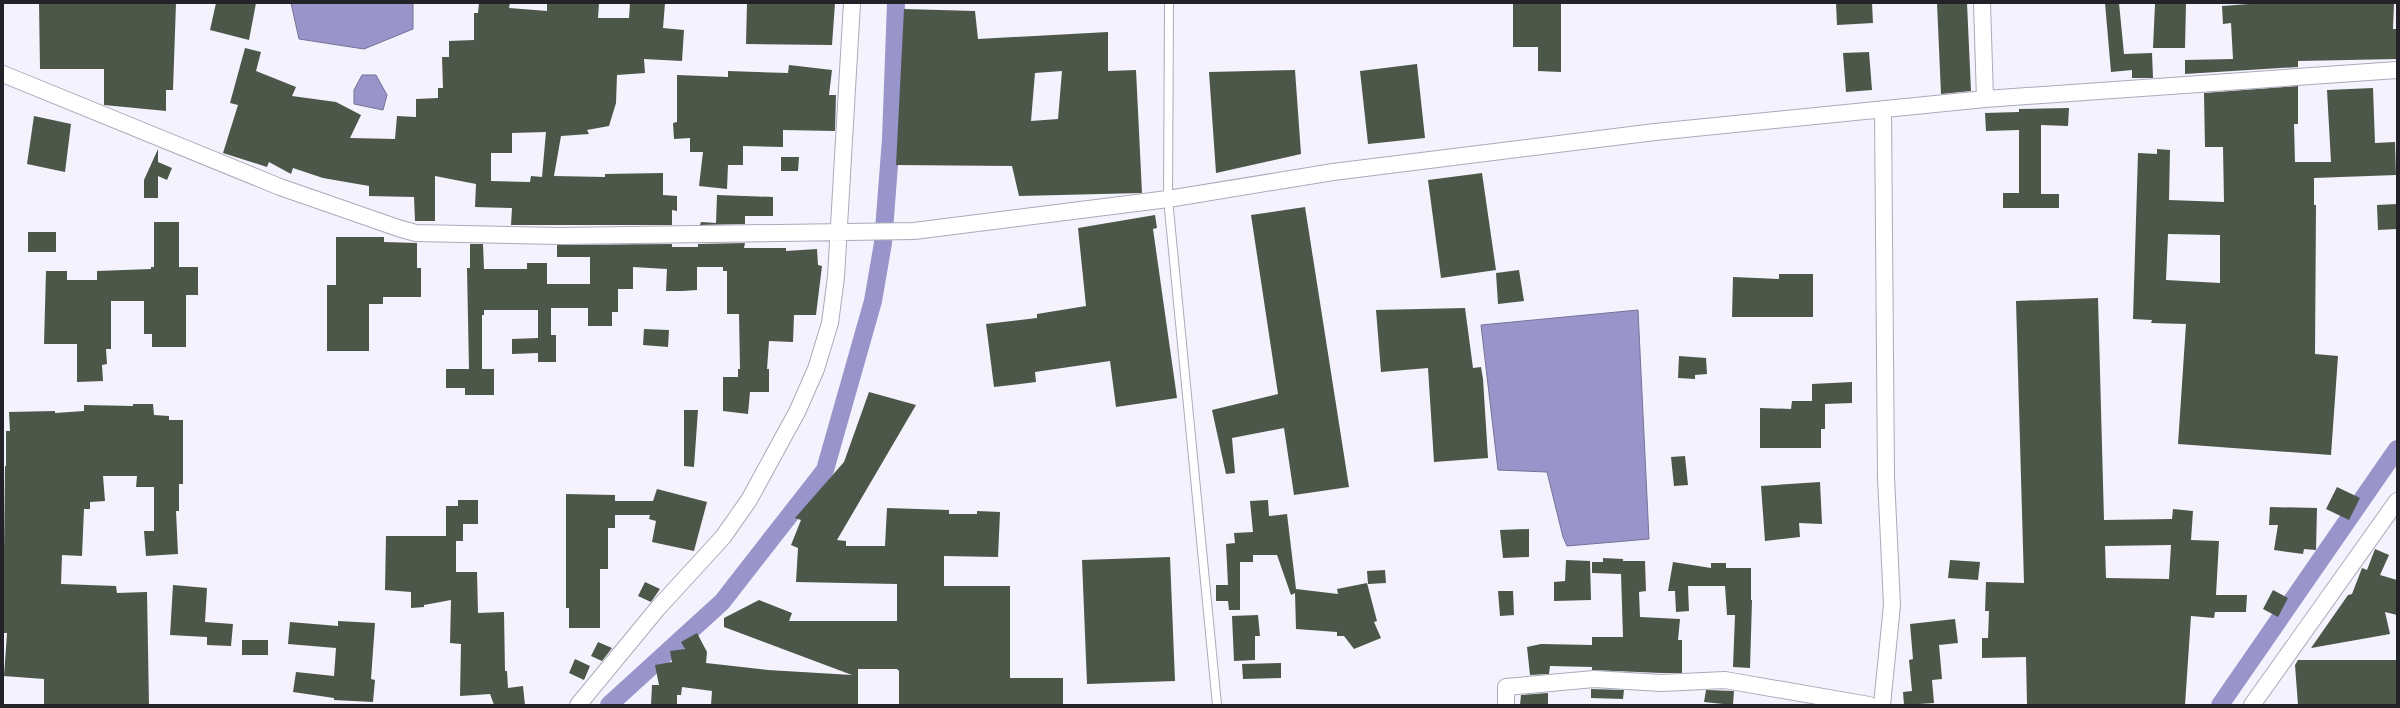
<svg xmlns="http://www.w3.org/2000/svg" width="2400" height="708" font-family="'Nunito Sans',sans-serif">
  <rect width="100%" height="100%" fill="#f3f2fd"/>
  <!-- water -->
  <path fill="#9994ca" stroke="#757299" d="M 291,3 L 413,3 L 413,29 L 364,49 L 299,39 Z
    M 362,75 L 376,75 L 387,95 L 383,110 L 354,104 L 354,90 Z
    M 1638,310 L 1649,539 L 1567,546 L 1563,537 L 1547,472 L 1498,470 L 1481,325 Z"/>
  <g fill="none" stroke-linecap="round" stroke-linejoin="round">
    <!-- canal -->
    <path stroke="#9994ca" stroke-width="18" d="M 609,705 L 722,602 L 825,470 L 873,301 L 883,243 L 891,139 L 896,3
      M 2220,705 L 2397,449"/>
  </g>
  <!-- building -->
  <path fill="#4c574a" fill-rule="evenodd" d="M 39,3 L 176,3 L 173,90 L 166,90 L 166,111 L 104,105 L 104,69 L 40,69 Z
    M 216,3 L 256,3 L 249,40 L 210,30 Z
    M 479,3 L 510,3 L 509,8 L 547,11 L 547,3 L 599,3 L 598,18 L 629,18 L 630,3 L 665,3 L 663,28 L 684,30 L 682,61 L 644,59 L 645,73 L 617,75 L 616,103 L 609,126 L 587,130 L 589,134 L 561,136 L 554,176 L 605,177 L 605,174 L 663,173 L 663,195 L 677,196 L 677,211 L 672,210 L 672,225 L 511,225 L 512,208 L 475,207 L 476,184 L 435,176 L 435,221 L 415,221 L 414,197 L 369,196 L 369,186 L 323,178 L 293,168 L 291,174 L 269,162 L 267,167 L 223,153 L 238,105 L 230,103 L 245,48 L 261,52 L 256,71 L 296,87 L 292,96 L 336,102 L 361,115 L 350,138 L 395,139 L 397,116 L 416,117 L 416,99 L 438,98 L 438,88 L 443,88 L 442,57 L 449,57 L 449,41 L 474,40 L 474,13 L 478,13 ZM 546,132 L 542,177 L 531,176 L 530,182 L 491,181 L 491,153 L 512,153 L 512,133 Z
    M 747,3 L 835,3 L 832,45 L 746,44 Z
    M 1513,3 L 1561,3 L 1561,72 L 1538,71 L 1538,47 L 1513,47 Z
    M 1836,3 L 1872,3 L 1873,23 L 1837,25 Z
    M 1937,3 L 1967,3 L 1971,91 L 1941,94 Z
    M 2105,3 L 2119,3 L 2124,54 L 2152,53 L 2153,78 L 2132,78 L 2132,70 L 2111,72 Z
    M 2262,3 L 2394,3 L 2393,29 L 2397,29 L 2397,59 L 2298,61 L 2298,67 L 2185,74 L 2185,60 L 2233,59 L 2231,23 L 2223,24 L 2222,6 Z
    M 2155,4 L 2186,4 L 2185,48 L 2153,48 Z
    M 904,9 L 975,11 L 978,39 L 1108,32 L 1108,71 L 1136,70 L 1142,193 L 1019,196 L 1012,166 L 896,165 ZM 1062,71 L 1058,119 L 1031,121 L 1035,73 Z
    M 1869,52 L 1872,90 L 1846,92 L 1843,53 Z
    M 1417,64 L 1425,138 L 1368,144 L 1360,71 Z
    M 789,65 L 832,70 L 829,95 L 836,95 L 835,131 L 783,130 L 783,147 L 743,146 L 743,165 L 728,165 L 727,189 L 699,186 L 703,152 L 690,152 L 690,138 L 674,139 L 673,123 L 677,122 L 677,75 L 728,77 L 728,71 L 788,73 Z
    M 1295,70 L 1301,154 L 1216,173 L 1209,72 Z
    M 2298,86 L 2298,124 L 2294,124 L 2295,162 L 2331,162 L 2327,90 L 2373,88 L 2375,143 L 2395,142 L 2396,175 L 2314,178 L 2314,205 L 2316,205 L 2315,354 L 2338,356 L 2331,455 L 2178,444 L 2186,324 L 2151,323 L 2152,320 L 2133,319 L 2138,153 L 2157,154 L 2157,149 L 2170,150 L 2169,200 L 2224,202 L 2223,147 L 2205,147 L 2204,93 ZM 2168,234 L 2220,235 L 2220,283 L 2166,280 Z
    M 2069,108 L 2068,126 L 2041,125 L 2041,194 L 2059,194 L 2059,208 L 2003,208 L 2003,193 L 2019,193 L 2019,130 L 1986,131 L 1985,113 L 2019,112 L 2019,109 Z
    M 34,116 L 71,124 L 65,172 L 27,164 Z
    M 158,149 L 158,162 L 172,168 L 167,180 L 158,176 L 158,198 L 144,198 L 144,180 Z
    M 781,157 L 799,157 L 798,171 L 781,171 Z
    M 1482,173 L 1496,270 L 1441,278 L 1428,180 Z
    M 717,195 L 773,197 L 773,216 L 745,216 L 745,224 L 700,225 L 701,222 L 716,223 Z
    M 2397,204 L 2397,229 L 2378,230 L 2377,205 Z
    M 1305,207 L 1349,487 L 1294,495 L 1284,428 L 1232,438 L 1235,473 L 1226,474 L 1212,410 L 1278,394 L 1251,215 Z
    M 1155,215 L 1157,228 L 1153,229 L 1177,398 L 1116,407 L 1110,361 L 1035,372 L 1036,382 L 994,387 L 986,324 L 1037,318 L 1037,314 L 1086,306 L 1078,228 Z
    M 154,222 L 179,222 L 179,267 L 198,267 L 198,295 L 186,295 L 186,347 L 152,347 L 152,334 L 144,334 L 144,301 L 111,301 L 111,349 L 106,349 L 107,364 L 102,365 L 103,381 L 77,382 L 77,344 L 44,344 L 46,271 L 67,271 L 67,280 L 97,280 L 97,271 L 151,269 L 151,267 L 154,267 Z
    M 28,232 L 56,232 L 56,252 L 28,252 Z
    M 336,237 L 384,237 L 384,242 L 417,243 L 417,268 L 421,268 L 421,297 L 383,297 L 383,304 L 369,304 L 369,351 L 327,351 L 327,285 L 336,285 Z
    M 745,243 L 744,248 L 786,248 L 786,251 L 817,249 L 818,265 L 822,266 L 816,315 L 794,315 L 793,342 L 769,341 L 767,369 L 769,369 L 769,392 L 750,392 L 748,414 L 723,411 L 723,377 L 738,377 L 738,369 L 740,369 L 739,314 L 727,314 L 727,271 L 723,271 L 723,267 L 697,267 L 697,290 L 682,291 L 666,291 L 667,269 L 633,267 L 633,289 L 618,289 L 618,312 L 612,312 L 612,326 L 588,326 L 588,308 L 551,308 L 551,335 L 556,335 L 556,362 L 538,362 L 538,353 L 512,354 L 512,339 L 538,338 L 538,310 L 484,310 L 484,315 L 482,315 L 482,369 L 494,369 L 494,395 L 465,395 L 465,388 L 446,388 L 446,369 L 469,369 L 467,268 L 470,268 L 470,244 L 483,244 L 484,269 L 527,269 L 527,263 L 547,263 L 547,284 L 590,284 L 590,257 L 557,257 L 557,245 L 672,244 L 672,247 L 698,247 L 698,244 Z
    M 1519,270 L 1524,301 L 1498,304 L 1496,273 Z
    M 1779,274 L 1813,274 L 1813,317 L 1732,317 L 1733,277 L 1779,279 Z
    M 2098,298 L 2104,520 L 2172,519 L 2173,509 L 2193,511 L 2191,540 L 2219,541 L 2216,595 L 2247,595 L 2246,612 L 2215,612 L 2214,618 L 2191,616 L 2185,705 L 2027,705 L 2026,657 L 1982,658 L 1982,638 L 1988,638 L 1989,611 L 1985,611 L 1986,582 L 2024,583 L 2016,301 ZM 2171,545 L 2169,579 L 2106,578 L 2105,546 Z
    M 1465,308 L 1473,368 L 1481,367 L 1483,379 L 1488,458 L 1434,462 L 1428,368 L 1381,372 L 1376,310 Z
    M 644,329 L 669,330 L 668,347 L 643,345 Z
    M 1679,356 L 1706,358 L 1707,374 L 1695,375 L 1695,379 L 1678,378 Z
    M 1852,382 L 1852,403 L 1825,404 L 1825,429 L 1821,429 L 1821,448 L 1760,448 L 1760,408 L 1791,409 L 1792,401 L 1812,401 L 1812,384 Z
    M 869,392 L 916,405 L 837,540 L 846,541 L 846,546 L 885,546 L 887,508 L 949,510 L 949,514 L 977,514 L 977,511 L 1000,512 L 998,557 L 944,556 L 944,586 L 1010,586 L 1010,678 L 1063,678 L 1063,705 L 899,705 L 899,671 L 897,669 L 858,669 L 858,705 L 711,705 L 712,691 L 682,687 L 681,695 L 677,695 L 677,705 L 651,705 L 652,685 L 659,685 L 655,665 L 672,662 L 670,651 L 685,649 L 681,642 L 697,633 L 707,652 L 706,663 L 768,670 L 852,675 L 724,627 L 724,618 L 759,600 L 792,613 L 789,621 L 897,621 L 897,584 L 796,582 L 798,548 L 791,545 L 801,520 L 795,518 L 844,462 Z
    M 133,404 L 153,404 L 154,415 L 169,416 L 169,420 L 183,420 L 183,484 L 179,484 L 179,511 L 176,511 L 178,554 L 146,556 L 144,531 L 154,531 L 154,487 L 136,487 L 137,476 L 103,476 L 105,501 L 90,502 L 90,509 L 84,509 L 82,556 L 62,555 L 61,584 L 116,586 L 117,593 L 147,592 L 149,705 L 44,705 L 44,679 L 4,676 L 7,633 L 3,633 L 5,466 L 6,466 L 6,431 L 10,431 L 9,412 L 55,411 L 55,413 L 84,411 L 84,405 L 133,406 Z
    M 684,410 L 698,410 L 694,467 L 684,466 Z
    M 1685,456 L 1688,485 L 1674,486 L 1671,457 Z
    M 1820,482 L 1822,524 L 1799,523 L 1800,537 L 1765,541 L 1761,486 Z
    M 2337,487 L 2360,498 L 2349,520 L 2326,509 Z
    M 657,489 L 707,502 L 694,551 L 652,542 L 656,521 L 649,519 L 650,515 L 615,515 L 615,528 L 608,528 L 608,569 L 600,569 L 600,628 L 569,628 L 569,608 L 566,608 L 566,494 L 615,495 L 615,501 L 653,501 Z
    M 458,500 L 478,500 L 478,524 L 463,524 L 463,541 L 456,541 L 456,572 L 477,572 L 478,613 L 504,612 L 505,671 L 507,671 L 508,688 L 523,686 L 525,705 L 494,705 L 490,694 L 460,696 L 461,644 L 450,643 L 451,600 L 424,605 L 424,607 L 411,608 L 411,592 L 385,590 L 386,536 L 446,536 L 446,506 L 458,506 Z
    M 1268,500 L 1269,516 L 1287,514 L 1296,589 L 1338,594 L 1337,589 L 1367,583 L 1377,621 L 1374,622 L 1381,638 L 1354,649 L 1344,636 L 1337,636 L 1337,632 L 1296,629 L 1295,593 L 1291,595 L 1277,555 L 1253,555 L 1253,562 L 1240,562 L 1240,610 L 1229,610 L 1228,601 L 1216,601 L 1216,585 L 1228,585 L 1226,544 L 1235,543 L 1234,533 L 1253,532 L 1250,501 Z
    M 2270,507 L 2317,508 L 2316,550 L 2304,549 L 2303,554 L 2274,550 L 2278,525 L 2269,525 Z
    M 1529,529 L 1529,557 L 1503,558 L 1500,530 Z
    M 2375,549 L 2389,555 L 2380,575 L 2397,580 L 2397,615 L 2385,612 L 2390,634 L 2311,648 L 2348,595 L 2352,594 L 2362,568 L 2367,570 Z
    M 1170,557 L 1175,681 L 1087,684 L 1082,560 Z
    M 1603,558 L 1623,559 L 1623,561 L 1645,561 L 1646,591 L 1639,592 L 1640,617 L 1680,619 L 1678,640 L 1682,640 L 1682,673 L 1661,673 L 1592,670 L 1592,667 L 1550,666 L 1549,674 L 1530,675 L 1527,647 L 1541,644 L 1592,645 L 1592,637 L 1623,637 L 1621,574 L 1592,573 L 1592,562 L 1603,562 Z
    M 1566,560 L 1590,561 L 1591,600 L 1554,601 L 1554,582 L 1565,581 Z
    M 1950,560 L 1980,562 L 1978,580 L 1948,578 Z
    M 1673,562 L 1711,568 L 1711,563 L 1726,563 L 1726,568 L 1751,568 L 1751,600 L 1752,600 L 1750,668 L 1733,667 L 1735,615 L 1727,615 L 1725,586 L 1688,586 L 1689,611 L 1676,612 L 1675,591 L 1668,591 Z
    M 1385,570 L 1386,583 L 1368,584 L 1367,571 Z
    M 645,582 L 660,589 L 651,602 L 638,596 Z
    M 173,585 L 207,588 L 205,622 L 233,624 L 231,646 L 207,645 L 207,637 L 170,635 Z
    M 2273,590 L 2288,598 L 2278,617 L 2263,609 Z
    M 1498,591 L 1513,591 L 1514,615 L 1500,616 Z
    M 1258,615 L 1260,636 L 1255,636 L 1255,660 L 1234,661 L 1232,616 Z
    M 1955,619 L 1958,643 L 1939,645 L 1942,679 L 1932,680 L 1934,703 L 1904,705 L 1903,692 L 1912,691 L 1909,660 L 1913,659 L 1910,624 Z
    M 338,621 L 375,623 L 371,679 L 375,680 L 373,702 L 334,700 L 334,698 L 293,692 L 296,672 L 334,676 L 336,648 L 288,644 L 290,622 L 338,626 Z
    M 242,640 L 268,640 L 268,655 L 242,655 Z
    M 598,642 L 612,648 L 602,661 L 591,656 Z
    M 575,659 L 590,666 L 584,680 L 569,673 Z
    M 2298,660 L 2397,660 L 2397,705 L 2298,705 L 2295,665 Z
    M 1281,663 L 1281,678 L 1243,679 L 1242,664 Z
    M 1591,689 L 1624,690 L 1623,699 L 1591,698 Z
    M 1706,690 L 1734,691 L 1733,705 L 1704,702 Z
    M 1548,693 L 1548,705 L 1520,705 L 1521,695 Z"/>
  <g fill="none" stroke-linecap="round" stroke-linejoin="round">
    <defs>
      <path id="lane" d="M 1169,3 L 1168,199 L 1217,705"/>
      <path id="street" d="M 1982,3 L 1985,99
        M 3,74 L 280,187 L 401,229 L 416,233 L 561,236 L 914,231 L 1168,199 L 1333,172 L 1655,132 L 1985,99 L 2397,70
        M 578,705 L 658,608 L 723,537 L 749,500 L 797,412 L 816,369 L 830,323 L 836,277 L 852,3
        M 1506,705 L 1506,687 L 1594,679 L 1661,683 L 1725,680 L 1869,705
        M 1882,705 L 1892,605 L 1886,477 L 1883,109
        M 2252,705 L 2397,501"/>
    </defs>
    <!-- lane casing -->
    <use href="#lane" stroke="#abaabb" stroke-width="10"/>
    <!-- street casing -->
    <use href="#street" stroke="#abaabb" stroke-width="18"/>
    <!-- lane -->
    <use href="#lane" stroke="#fff" stroke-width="8"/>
    <!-- street -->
    <use href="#street" stroke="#fff" stroke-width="16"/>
  </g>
  <!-- border -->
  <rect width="2400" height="708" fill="none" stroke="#222228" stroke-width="8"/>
</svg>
